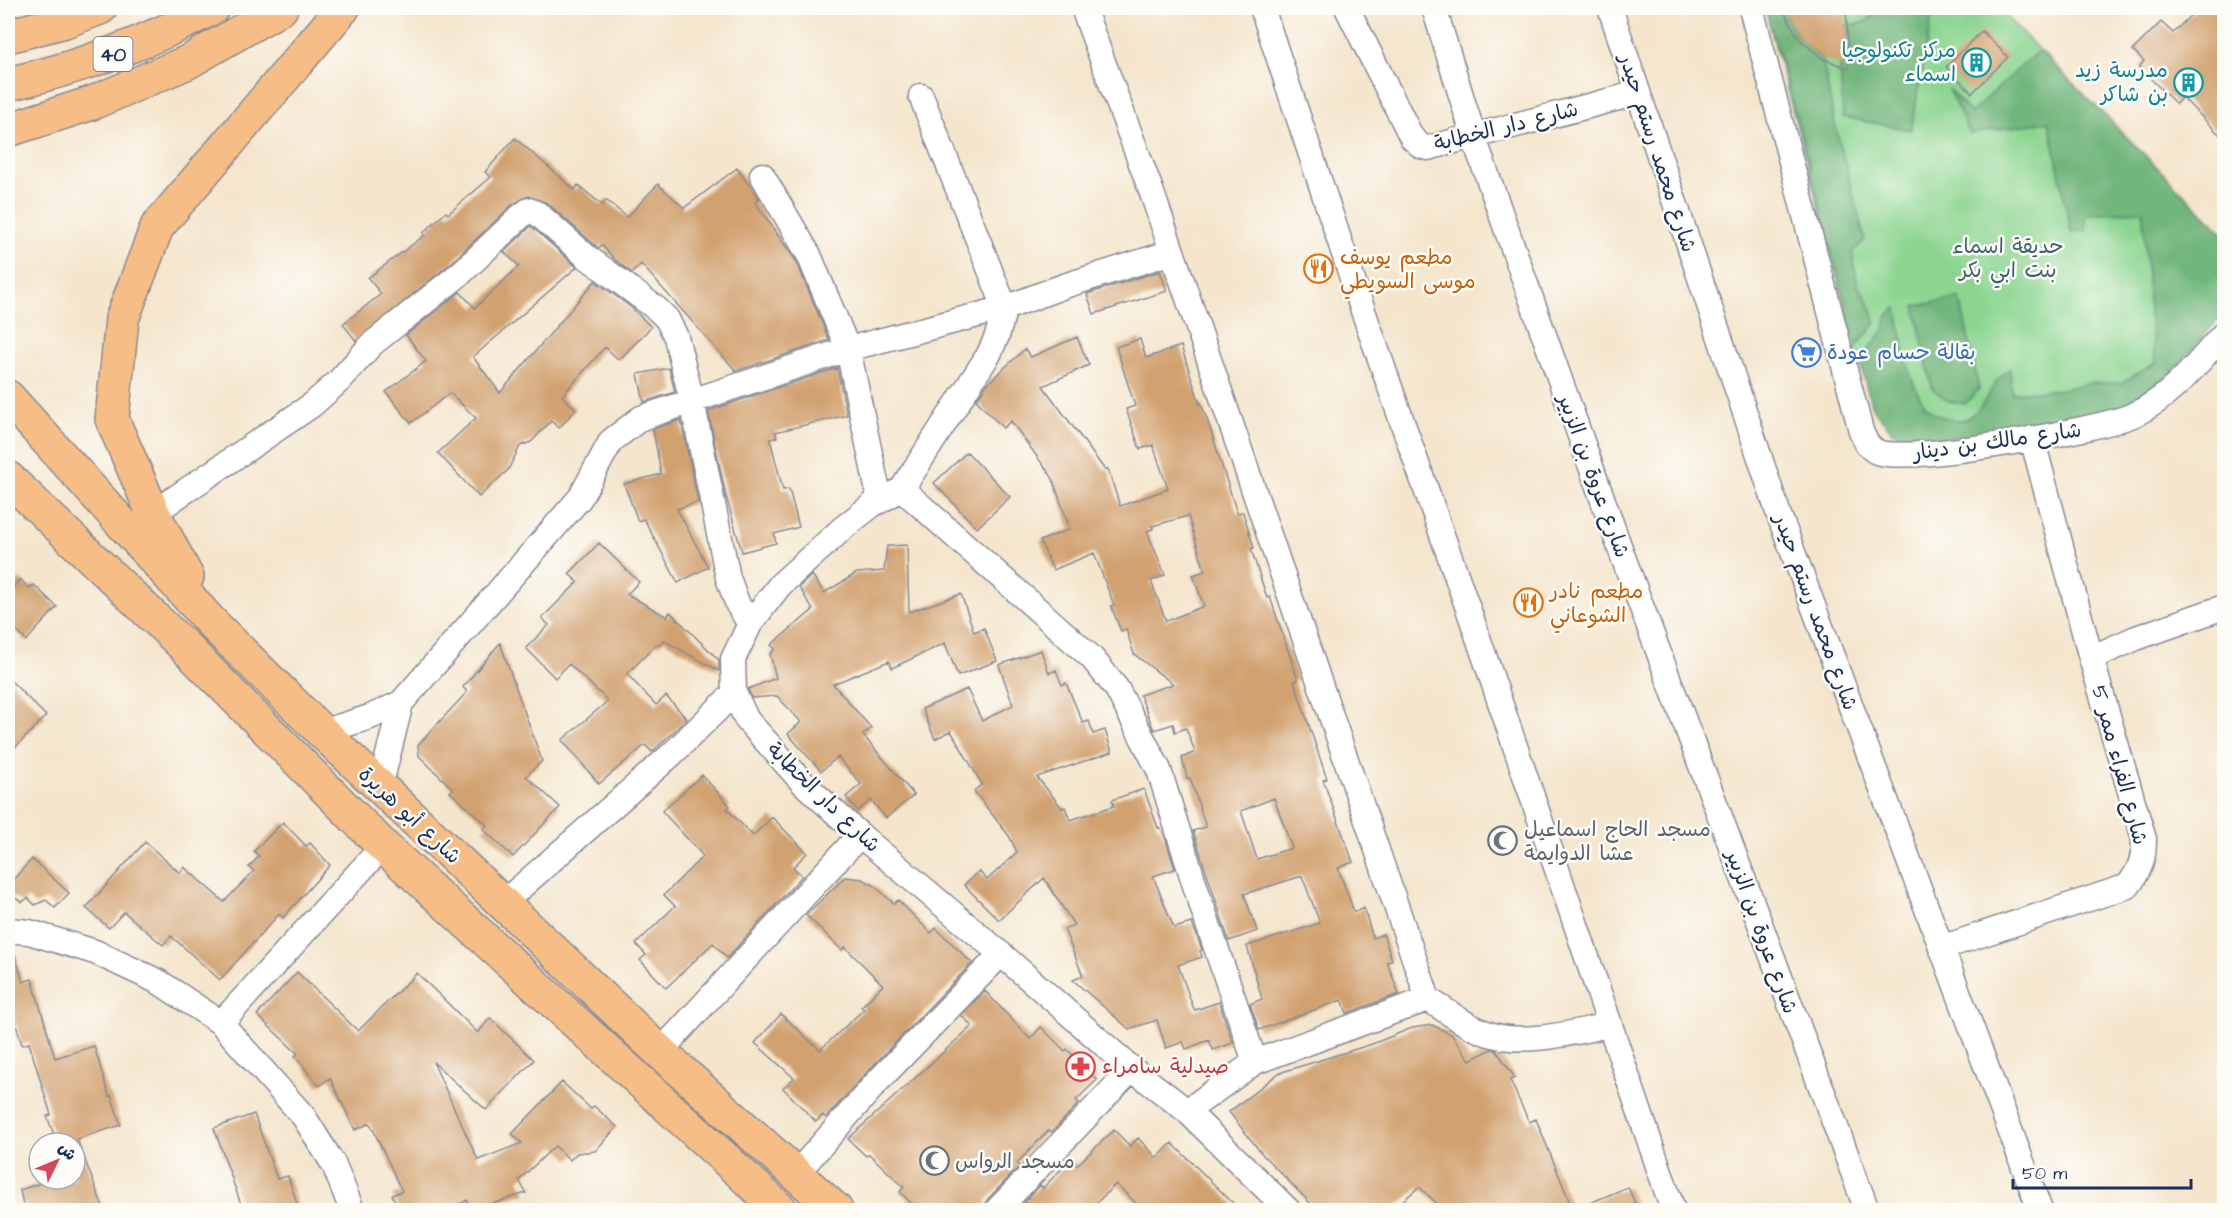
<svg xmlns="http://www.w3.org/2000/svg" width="2232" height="1218" font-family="'Architects Daughter','Playpen Sans Arabic',sans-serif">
  <rect width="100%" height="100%" fill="#fdfcf7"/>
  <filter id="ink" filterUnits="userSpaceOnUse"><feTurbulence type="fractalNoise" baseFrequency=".0167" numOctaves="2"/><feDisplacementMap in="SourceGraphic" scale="12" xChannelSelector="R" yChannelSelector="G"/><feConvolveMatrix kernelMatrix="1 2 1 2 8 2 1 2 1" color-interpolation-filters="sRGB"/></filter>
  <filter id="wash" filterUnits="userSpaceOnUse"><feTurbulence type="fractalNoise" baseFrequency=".008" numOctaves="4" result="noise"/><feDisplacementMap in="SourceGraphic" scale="24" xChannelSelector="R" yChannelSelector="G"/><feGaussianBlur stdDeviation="1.35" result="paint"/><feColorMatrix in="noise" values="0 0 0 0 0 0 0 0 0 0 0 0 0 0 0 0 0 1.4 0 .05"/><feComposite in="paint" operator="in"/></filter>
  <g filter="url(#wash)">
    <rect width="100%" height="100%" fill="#f4e5cc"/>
    <!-- green -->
    <path fill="#8cd591" stroke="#548278" stroke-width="1.5" d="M 1765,8 L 1997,8 L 2224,234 L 2224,313 L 2166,379 L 1972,434 L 1917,442 L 1892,431 L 1872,407 Z"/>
    <!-- forest -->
    <path fill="#71b67b" stroke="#46726c" stroke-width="1.5" d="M 1765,8 L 1786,8 L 1787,17 L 1799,39 L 1822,58 L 1835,125 L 1865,240 L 1852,252 L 1858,286 L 1867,298 L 1876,323 L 1856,347 L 1801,134 Z
      M 1875,8 L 1936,8 L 1933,11 L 1911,130 L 1843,117 L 1840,66 L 1848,65 L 1847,25 C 1862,24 1871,23 1875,8 Z
      M 2039,50 L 2224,234 L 2224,313 L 2166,379 L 2132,403 L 2061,423 L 1917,442 L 1892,431 L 1872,408 L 1860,361 L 1884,330 L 1887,316 L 1897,308 C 1901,335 1909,393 1931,411 C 1934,414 1940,416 1943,417 C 1952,421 1961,422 1969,417 C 1989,405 1989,382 2010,369 L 2012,393 L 2062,389 L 2090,383 L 2121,383 L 2156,363 L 2149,312 L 2143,211 L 2085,214 L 2086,231 L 2071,232 L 2049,121 L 1970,134 L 1948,89 L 1971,113 Z
      M 1960,298 L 1979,389 L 1965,404 L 1948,401 L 1932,388 L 1915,306 Z"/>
    <g id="blocks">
      <!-- building -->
      <path fill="#d1a16f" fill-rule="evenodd" d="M 1782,8 L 1846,8 L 1849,69 L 1822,58 L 1799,39 Z
        M 2198,8 L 2224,8 L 2224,139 L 2182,97 L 2176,104 L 2139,67 L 2144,61 L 2133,50 L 2161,22 L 2173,33 Z
        M 1982,31 L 2008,57 L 1972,93 L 1946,67 Z
        M 515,138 L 575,190 L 578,185 L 602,205 L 606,200 L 627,217 L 658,184 L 684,208 L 737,168 L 759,199 L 755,202 L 796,261 L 829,340 L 736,371 L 641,264 L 632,273 L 614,259 L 602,245 L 598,248 L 596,246 L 547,203 L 528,196 L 512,205 L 452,262 L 356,341 L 343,324 L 381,294 L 368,278 L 425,235 L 423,233 L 446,212 L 448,214 L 491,177 L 485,172 Z
        M 531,226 L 577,267 L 473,357 L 500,393 L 595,281 L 632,308 L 651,327 L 619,360 L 605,347 L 562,396 L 576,409 L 559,428 L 551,421 L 531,442 L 520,446 L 508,470 L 479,497 L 438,453 L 476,418 L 450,393 L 411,423 L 386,392 L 426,361 L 406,335 L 460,292 L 475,308 L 519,266 L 504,252 Z
        M 1160,271 L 1167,291 L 1094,314 L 1087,294 Z
        M 1077,337 L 1089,365 L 1043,386 L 1105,470 L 1108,469 L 1120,506 L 1168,489 L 1153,445 L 1140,449 L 1126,409 L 1135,406 L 1116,347 L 1140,339 L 1146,358 L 1181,346 L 1200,404 L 1201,403 L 1209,425 L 1237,513 L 1243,512 L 1254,548 L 1251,549 L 1267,598 L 1270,597 L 1298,680 L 1294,681 L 1327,779 L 1323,780 L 1353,862 L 1338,868 L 1354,912 L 1364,908 L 1373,938 L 1383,934 L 1392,960 L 1387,962 L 1399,994 L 1347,1013 L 1342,1000 L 1259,1030 L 1250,1004 L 1262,999 L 1247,946 L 1320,923 L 1302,876 L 1244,894 L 1257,931 L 1229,941 L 1193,831 L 1206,827 L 1190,778 L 1187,778 L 1182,758 L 1195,752 L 1186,728 L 1175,732 L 1173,724 L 1154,730 L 1140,695 L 1173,684 L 1134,654 L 1126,629 L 1121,631 L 1111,606 L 1114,605 L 1094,553 L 1053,570 L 1040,541 L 1070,529 L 1052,477 L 1011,421 L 1003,428 L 976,400 L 987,384 L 1025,349 L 1031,357 ZM 1188,516 L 1205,571 L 1193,575 L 1204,606 L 1166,621 L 1151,581 L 1165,575 L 1147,531 L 1153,529 L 1152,526 ZM 1274,798 L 1292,848 L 1257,859 L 1241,811 Z
        M 669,368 L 675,392 L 644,402 L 638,374 Z
        M 837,368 L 847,415 L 775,432 L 777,437 L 770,439 L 783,490 L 789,489 L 799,527 L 774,534 L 776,543 L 742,552 L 726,496 L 708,411 Z
        M 681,420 L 698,502 L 677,509 L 708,567 L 678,583 L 644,519 L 638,521 L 624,484 L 661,474 L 653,429 Z
        M 967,452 L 1010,497 L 977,528 L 934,483 Z
        M 599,543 L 639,582 L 627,594 L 667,617 L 670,612 L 719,660 L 719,671 L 663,640 L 660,645 L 657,644 L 627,674 L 656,705 L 666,696 L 687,719 L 652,752 L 645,745 L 599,784 L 562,740 L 608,701 L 569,664 L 555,678 L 526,648 L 549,625 L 542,618 L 578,582 L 569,574 Z
        M 907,545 L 909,612 L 961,594 L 974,632 L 984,628 L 997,661 L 958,676 L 945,643 L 892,668 L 889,661 L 833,684 L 871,728 L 863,735 L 914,795 L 886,818 L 871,800 L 858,811 L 846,797 L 861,784 L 838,757 L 821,771 L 788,734 L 801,722 L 777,696 L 752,698 L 748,689 L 776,678 L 770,654 L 775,649 L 771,645 L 813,610 L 799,587 L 812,575 L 824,593 L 857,573 L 884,571 L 887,546 Z
        M 20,579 L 29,588 L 34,585 L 57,607 L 26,641 L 8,622 L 8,593 Z
        M 500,643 L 542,761 L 526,776 L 560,807 L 513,857 L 483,829 L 487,825 L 450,792 L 453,789 L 419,756 L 418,745 L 467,692 L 463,687 Z
        M 1041,650 L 1049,673 L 1056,670 L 1062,685 L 1066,683 L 1083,723 L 1089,721 L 1093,734 L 1105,730 L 1112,752 L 1037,777 L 1062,808 L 1065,807 L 1070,820 L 1114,806 L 1112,800 L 1144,789 L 1158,828 L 1160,827 L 1166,840 L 1175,869 L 1153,876 L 1174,928 L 1192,923 L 1202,950 L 1200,951 L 1202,957 L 1178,965 L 1193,1007 L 1195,1010 L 1219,1002 L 1233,1043 L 1213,1050 L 1209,1040 L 1186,1049 L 1183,1042 L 1166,1048 L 1157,1020 L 1129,1029 L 1073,980 L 1083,976 L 1064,929 L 1074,925 L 1044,878 L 999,920 L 964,885 L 979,871 L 987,880 L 1017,852 L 1009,836 L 974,791 L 982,784 L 951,731 L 935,739 L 922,709 L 967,689 L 982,721 L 1013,705 L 999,665 Z
        M 8,678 L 46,716 L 8,755 Z
        M 702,775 L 730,806 L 727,809 L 753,836 L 772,817 L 807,853 L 793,867 L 802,876 L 727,958 L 713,943 L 666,988 L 640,960 L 646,955 L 636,944 L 675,906 L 664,895 L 703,856 L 662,811 Z
        M 283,822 L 306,846 L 310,843 L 330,865 L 283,918 L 279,914 L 220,980 L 171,936 L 163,945 L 124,912 L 109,928 L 86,908 L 145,842 L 180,873 L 184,867 L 224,902 L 254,871 L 249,867 L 259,856 L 254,851 Z
        M 32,859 L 69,893 L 55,908 L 46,900 L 35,905 L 28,898 L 22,902 L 8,894 L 8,885 Z
        M 845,877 L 862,879 L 874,885 L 894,904 L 898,900 L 931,933 L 936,928 L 972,963 L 867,1072 L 826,1118 L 823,1115 L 816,1122 L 783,1088 L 794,1078 L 755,1043 L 781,1014 L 820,1050 L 864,1009 L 861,1007 L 883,985 L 845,947 L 842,950 L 806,915 Z
        M 13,948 L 23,982 L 32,979 L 55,1058 L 94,1046 L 109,1096 L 111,1095 L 121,1125 L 77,1139 L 104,1210 L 24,1210 L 20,1190 L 52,1179 L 75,1179 L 75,1143 L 57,1143 L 47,1116 L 51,1115 L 29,1043 L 22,1045 L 8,997 L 8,949 Z
        M 297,972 L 358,1031 L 417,973 L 478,1033 L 490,1018 L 534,1060 L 486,1110 L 433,1062 L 478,1160 L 522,1143 L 512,1134 L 562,1082 L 591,1109 L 594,1106 L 617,1127 L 595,1151 L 577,1153 L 570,1160 L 555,1146 L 519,1180 L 526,1193 L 473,1210 L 471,1210 L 467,1200 L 448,1210 L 399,1210 L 392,1195 L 402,1191 L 370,1123 L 355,1130 L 330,1078 L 319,1086 L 295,1056 L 298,1054 L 257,1015 Z
        M 985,991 L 1030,1039 L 1041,1027 L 1065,1051 L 1067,1049 L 1097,1080 L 1076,1100 L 1079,1103 L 1052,1132 L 1049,1130 L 1017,1163 L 1020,1166 L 987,1200 L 983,1210 L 918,1210 L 900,1192 L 904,1187 L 869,1154 L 866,1156 L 848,1139 L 972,1026 L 961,1015 Z
        M 1432,1025 L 1451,1034 L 1470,1060 L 1492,1049 L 1496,1050 L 1515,1078 L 1510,1080 L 1529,1122 L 1536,1119 L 1573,1210 L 1628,1187 L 1638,1210 L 1444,1210 L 1419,1187 L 1392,1210 L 1317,1210 L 1263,1155 L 1229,1112 L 1279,1073 L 1372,1044 L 1412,1028 Z
        M 254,1114 L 277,1179 L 288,1176 L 299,1210 L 243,1210 L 214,1128 Z
        M 1114,1130 L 1130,1146 L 1138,1138 L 1157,1158 L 1172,1143 L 1240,1210 L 1143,1210 L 1116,1184 L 1089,1210 L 1032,1210 L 1024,1203 L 1040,1185 L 1043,1188 L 1071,1159 L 1077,1165 Z"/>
    </g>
  </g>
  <g filter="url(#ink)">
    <use href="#blocks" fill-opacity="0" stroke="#888a95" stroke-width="1.5"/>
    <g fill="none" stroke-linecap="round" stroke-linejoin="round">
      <defs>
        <path id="street" d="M 1083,8 L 1152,193 L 1428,999
          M 1262,8 L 1361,305 L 1471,617 L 1673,1210
          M 1347,8 L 1412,138 L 1421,146 L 1428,148 L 1638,93
          M 1434,8 L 1476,144 L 1626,565 L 1867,1210
          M 1610,8 L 1779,515 L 2040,1210
          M 1751,8 L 1861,431 C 1864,439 1868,448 1877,452 C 1909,464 2099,430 2133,415 C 2171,398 2198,363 2224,333
          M 762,175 L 809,255 L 848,349 L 880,501
          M 1172,252 L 1064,286 L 1005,308 L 997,336 L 989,354 L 902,489 L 872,505 L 843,528 L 780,585 L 750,624 L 733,659 L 734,693 L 747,720 L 804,784 L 860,835 L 1001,954 L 1132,1069 L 1187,1111 L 1288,1210
          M 2032,438 L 2091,658
          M 902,489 L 1092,658 L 1117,689 L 1159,770 L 1196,889 L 1255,1062
          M 153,513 L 312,405 L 339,381 L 372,344 L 461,273 L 522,215 L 529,210 L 538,214 L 587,257 L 657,309 L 667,319 L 676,337 L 692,401 L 728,578 L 738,605 L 750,624
          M 322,732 L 370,717 L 401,703 L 580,498 L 611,441 L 641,418 L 848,349 L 1005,308 L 921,96
          M 380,787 L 401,703
          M 503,903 L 672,754 L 734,693
          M 8,930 L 29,932 L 95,952 L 159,982 L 221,1023 L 304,1117 L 334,1165 L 352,1210
          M 1941,948 L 2128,886 C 2140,870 2144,859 2144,839 L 2091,658 L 2136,638 L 2224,607
          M 221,1023 L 383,846
          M 660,1052 L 860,835
          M 1187,1111 L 1255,1062 L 1428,999 C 1448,1012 1470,1029 1493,1035 C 1528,1045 1575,1032 1609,1025
          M 795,1175 L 877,1082 L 1001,954
          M 997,1210 L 1132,1069"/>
        <path id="highway" d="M 8,36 L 65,21 L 100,8
          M 8,84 C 80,68 147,43 212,8
          M 8,130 L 92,103 L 188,62 L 281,8
          M 8,397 L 210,621 L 322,732 L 660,1052 L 836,1210
          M 8,478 L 185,647 L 383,846 L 781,1210
          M 187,577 L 153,513 L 112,419 L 122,319 L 157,227 L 343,8"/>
      </defs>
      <!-- street casing -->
      <use href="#street" stroke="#888a95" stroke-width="27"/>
      <!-- highway casing -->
      <use href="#highway" stroke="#888a95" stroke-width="36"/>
      <!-- street -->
      <use href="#street" stroke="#fff" stroke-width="24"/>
      <!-- highway -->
      <use href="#highway" stroke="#f6be86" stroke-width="33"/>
    </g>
  </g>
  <!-- icons -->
  <defs>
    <symbol id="building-ring" viewBox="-11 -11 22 22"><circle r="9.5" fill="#fdfcf7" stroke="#0f9aa8" stroke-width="1.5"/><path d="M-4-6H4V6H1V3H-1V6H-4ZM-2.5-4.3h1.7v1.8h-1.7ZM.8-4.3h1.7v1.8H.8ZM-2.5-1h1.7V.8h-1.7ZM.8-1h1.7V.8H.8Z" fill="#0f9aa8"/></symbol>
    <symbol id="restaurant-ring" viewBox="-11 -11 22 22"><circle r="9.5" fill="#fdfcf7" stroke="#e8710a" stroke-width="1.5"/><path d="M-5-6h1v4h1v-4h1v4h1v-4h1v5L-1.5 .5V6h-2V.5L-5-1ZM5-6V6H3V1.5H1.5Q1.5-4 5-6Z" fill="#e8710a"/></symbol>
    <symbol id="supermarket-ring" viewBox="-11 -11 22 22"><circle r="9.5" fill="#fdfcf7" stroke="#3f7fe0" stroke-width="1.5"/><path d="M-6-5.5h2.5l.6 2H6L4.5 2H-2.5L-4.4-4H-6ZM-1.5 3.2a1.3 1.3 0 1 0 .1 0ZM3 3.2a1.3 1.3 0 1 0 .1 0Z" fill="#3f7fe0"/></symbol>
    <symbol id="mosque-ring" viewBox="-11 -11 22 22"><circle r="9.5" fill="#fdfcf7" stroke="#6b7280" stroke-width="1.5"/><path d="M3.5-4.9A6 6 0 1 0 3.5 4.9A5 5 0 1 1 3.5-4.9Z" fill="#6b7280"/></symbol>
    <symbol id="pharmacy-ring" viewBox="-11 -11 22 22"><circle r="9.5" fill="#fdfcf7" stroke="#e0444e" stroke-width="1.5"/><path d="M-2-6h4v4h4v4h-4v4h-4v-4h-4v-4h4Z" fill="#e0444e"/></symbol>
  </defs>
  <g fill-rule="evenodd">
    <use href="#building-ring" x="1960" y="46" width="33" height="33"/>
    <use href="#building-ring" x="2172" y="66" width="33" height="33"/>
    <use href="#restaurant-ring" x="1302" y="252" width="33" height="33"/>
    <use href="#supermarket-ring" x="1790" y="336" width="33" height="33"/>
    <use href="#restaurant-ring" x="1512" y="586" width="33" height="33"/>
    <use href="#mosque-ring" x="1486" y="824" width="33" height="33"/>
    <use href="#pharmacy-ring" x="1064" y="1050" width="33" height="33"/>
    <use href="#mosque-ring" x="918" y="1144" width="33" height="33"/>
  </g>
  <g text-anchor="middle" stroke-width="5" stroke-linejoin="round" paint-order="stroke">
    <!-- shield labels -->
    <rect fill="#fdfcf7" stroke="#5f6c8c" stroke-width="1.5" x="93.5" y="37" width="39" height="34" rx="4.5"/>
    <g font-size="20" font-weight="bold" fill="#1b2f5e">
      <text x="113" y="61">40</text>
    </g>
    <!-- culture labels -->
    <g font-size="21" fill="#0d838f" stroke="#fdfcf7" text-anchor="end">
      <text x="1956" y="57">مركز تكنولوجيا<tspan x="1956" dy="24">اسماء</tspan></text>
      <text x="2168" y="77">مدرسة زيد<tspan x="2168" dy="24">بن شاكر</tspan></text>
    </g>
    <!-- street labels -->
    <g font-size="21" fill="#1b2f5e" stroke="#fdfcf7">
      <text transform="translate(1506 126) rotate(-14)" y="7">شارع دار الخطابة</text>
      <text transform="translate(1658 153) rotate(72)" y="7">شارع محمد رستم حيدر</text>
      <text transform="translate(1997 441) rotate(-8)" y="7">شارع مالك بن دينار</text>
      <text transform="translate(1594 476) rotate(70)" y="7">شارع عروة بن الزبير</text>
      <text transform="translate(1816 612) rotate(70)" y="7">شارع محمد رستم حيدر</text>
      <text transform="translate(2120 765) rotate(75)" y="7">شارع الفراء ممر 5</text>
      <text transform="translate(824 797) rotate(44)" y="7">شارع دار الخطابة</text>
      <text transform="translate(410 815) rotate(43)" y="7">شارع أبو هريرة</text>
      <text transform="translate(1762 932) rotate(70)" y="7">شارع عروة بن الزبير</text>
    </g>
    <!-- park labels -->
    <g font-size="21" fill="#3d616d" stroke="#fdfcf7">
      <text x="2008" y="253">حديقة اسماء<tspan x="2008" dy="24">بنت ابي بكر</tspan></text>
    </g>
    <!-- food labels -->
    <g font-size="21" fill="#c56008" stroke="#fdfcf7" text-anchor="start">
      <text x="1340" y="264">مطعم يوسف<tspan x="1340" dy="24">موسى السويطي</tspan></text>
      <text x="1550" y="598">مطعم نادر<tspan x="1550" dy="24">الشوعاني</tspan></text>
    </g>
    <!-- shop labels -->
    <g font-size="21" fill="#366cbe" stroke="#fdfcf7" text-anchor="start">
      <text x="1827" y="359">بقالة حسام عودة</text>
    </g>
    <!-- worship labels -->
    <g font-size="21" fill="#5b616d" stroke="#fdfcf7" text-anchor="start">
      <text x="1524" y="836">مسجد الحاج اسماعيل<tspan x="1524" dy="24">عشا الدوايمة</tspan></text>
      <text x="955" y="1168">مسجد الرواس</text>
    </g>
    <!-- health labels -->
    <g font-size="21" fill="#be3a42" stroke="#fdfcf7" text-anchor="start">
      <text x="1102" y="1073">صيدلية سامراء</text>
    </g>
  </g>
  <!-- margin -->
  <rect width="2232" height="1218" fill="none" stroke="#fdfcf7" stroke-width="30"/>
  <!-- north arrow -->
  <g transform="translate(57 1161) rotate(47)"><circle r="28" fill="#fdfcf7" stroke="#a3aaba" stroke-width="1.5"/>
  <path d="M0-4.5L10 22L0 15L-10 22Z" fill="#d1495b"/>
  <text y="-9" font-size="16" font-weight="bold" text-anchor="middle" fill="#1b2f5e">ش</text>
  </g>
  <!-- scale -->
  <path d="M2013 1179v9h178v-9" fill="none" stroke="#1b2f5e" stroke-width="3"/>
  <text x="2022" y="1179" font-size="18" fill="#1b2f5e" stroke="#fdfcf7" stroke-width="4.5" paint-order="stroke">50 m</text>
</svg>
